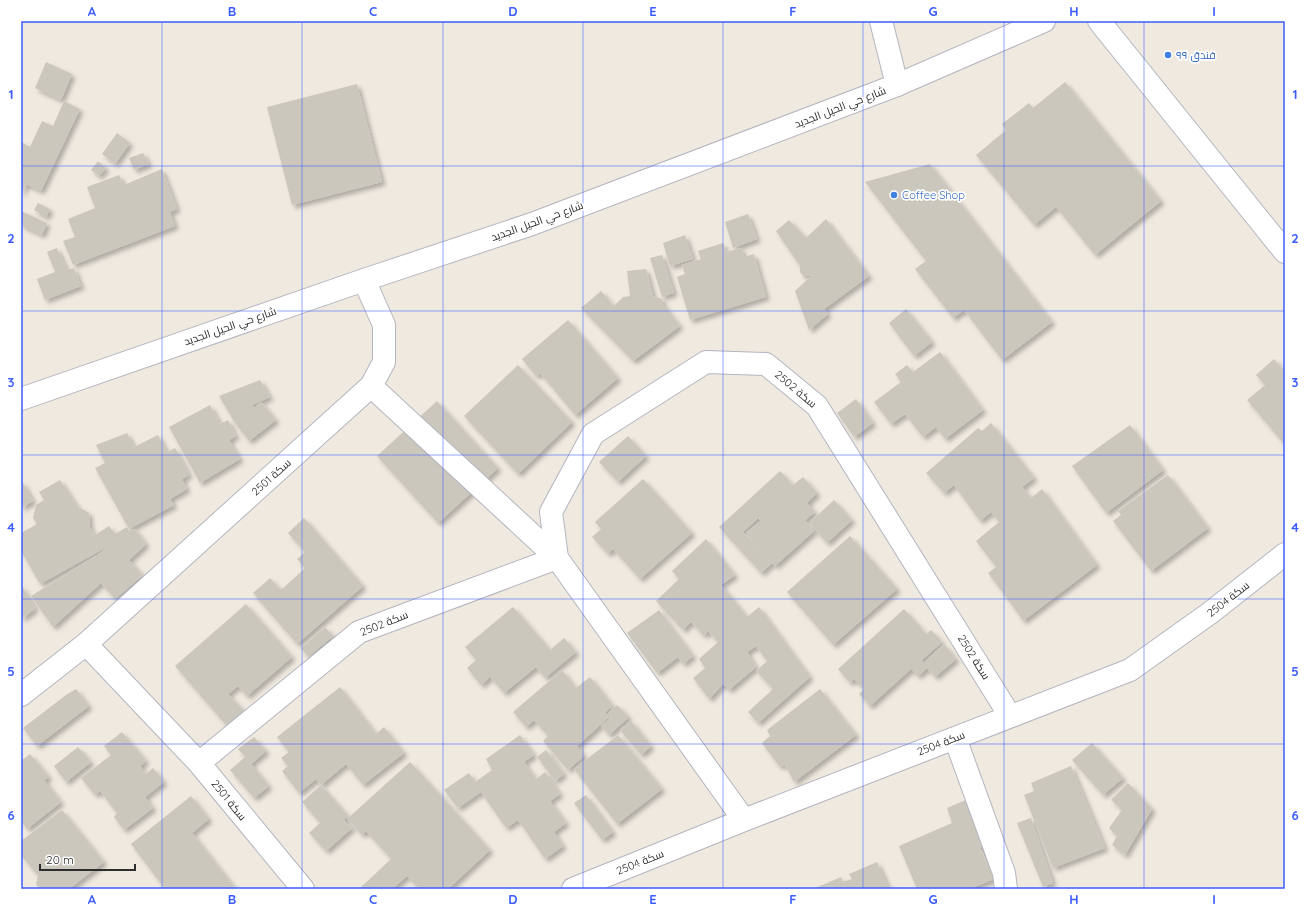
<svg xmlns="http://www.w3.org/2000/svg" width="1306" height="910" font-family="Quicksand,Cairo,sans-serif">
  <defs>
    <filter id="shadow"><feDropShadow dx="3.5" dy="3.5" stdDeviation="2" flood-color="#0004"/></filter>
  </defs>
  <rect width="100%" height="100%" fill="#efe9df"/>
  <!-- building -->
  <path fill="#cbc7bd" filter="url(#shadow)" d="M 46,62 L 72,74 L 61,100 L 35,88 Z
    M 1065,82 L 1161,201 L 1095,255 L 1056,207 L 1034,225 L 976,155 L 1006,130 L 1002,124 L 1029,103 L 1033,108 Z
    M 357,84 L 382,182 L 292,205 L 267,107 Z
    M 64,101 L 80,109 L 41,191 L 26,184 L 21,195 L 21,142 L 30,147 L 42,121 L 53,126 Z
    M 117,133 L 130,143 L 115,164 L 102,154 Z
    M 143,153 L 149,164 L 134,170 L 129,158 Z
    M 98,161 L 106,168 L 99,176 L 91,170 Z
    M 930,164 L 1052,322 L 1002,360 L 964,310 L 953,318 L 915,269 L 926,261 L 865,182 Z
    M 162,169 L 177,209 L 170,212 L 175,226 L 73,265 L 63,241 L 75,237 L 68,219 L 95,208 L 87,187 L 119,175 L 124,185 Z
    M 38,203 L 50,209 L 46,217 L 34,210 Z
    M 21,211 L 47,223 L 42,235 L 21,225 Z
    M 748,214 L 757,239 L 733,248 L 725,222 Z
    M 826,219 L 869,276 L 824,309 L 828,314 L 809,330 L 795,291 L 811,276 L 803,276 L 800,272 L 800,266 L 776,231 L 789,220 L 806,238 Z
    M 685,235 L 693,259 L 670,266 L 663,243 Z
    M 723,243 L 726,252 L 741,248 L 744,257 L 754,254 L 766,297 L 690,320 L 677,277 L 685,274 L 682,265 L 701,259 L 698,251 Z
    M 57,248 L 67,270 L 74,268 L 81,286 L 45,300 L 37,279 L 55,272 L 47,252 Z
    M 662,255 L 674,293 L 662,297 L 650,258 Z
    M 646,269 L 653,296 L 662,299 L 663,304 L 680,326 L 633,361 L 581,308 L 601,291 L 614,306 L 623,297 L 630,296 L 627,271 Z
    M 906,309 L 932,342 L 914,356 L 889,323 Z
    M 568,320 L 618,378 L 575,415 L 540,373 L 536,376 L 522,359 Z
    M 940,352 L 983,410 L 945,439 L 936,427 L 923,437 L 905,414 L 891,424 L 874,402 L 901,382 L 895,374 L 907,365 L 913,372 Z
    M 1274,359 L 1283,370 L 1285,368 L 1285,445 L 1247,400 L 1265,385 L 1256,375 Z
    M 518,365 L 572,422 L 518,474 L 464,416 Z
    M 260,380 L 270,397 L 252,405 L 254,408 L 261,402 L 276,420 L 249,441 L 235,423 L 219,396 Z
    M 856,399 L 873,423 L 854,437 L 837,413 Z
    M 437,401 L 498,468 L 438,523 L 377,456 Z
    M 210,405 L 220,424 L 228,420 L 236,436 L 229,440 L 240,459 L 200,483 L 169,427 Z
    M 991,423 L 1034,478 L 1022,487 L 1031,498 L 1042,489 L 1097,565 L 1023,621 L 1012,605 L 988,573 L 996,567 L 976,541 L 999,522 L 991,512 L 980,521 L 954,485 L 944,493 L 926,473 L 978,428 L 982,431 Z
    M 1130,425 L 1163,470 L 1106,513 L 1072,466 Z
    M 127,433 L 134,447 L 158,435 L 167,452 L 175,448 L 189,475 L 182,479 L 187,489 L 170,499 L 174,505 L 129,529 L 95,468 L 105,463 L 96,445 Z
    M 628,436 L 646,456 L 618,482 L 599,462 Z
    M 780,471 L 793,485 L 803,477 L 817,493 L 807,503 L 815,512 L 805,520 L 814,531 L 775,566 L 746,533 L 761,521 L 758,518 L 743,532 L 772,563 L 761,573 L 719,527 Z
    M 1168,475 L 1208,528 L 1151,571 L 1113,521 L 1121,515 L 1118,511 Z
    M 643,479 L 692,533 L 640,579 L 613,549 L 608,554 L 592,537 L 601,529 L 595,522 Z
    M 60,480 L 77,506 L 89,513 L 90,527 L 95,535 L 109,526 L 115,534 L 127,527 L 129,531 L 135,529 L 146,544 L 129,560 L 143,575 L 115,599 L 101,583 L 53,627 L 31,596 L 105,550 L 97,539 L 103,549 L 40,584 L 21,551 L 21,533 L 37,524 L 33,518 L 36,505 L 44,500 L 39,492 Z
    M 21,481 L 22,481 L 33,501 L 21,508 Z
    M 834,500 L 852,520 L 827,543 L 809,523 Z
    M 304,518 L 363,586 L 297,644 L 253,593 L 270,578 L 281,590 L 305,568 L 297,559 L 305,552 L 288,533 Z
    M 850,536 L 897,589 L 833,645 L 787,592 Z
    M 706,539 L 735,575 L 721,585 L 747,617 L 759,607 L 810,677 L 758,723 L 748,712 L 773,689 L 756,671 L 767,661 L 756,646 L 747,652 L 756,667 L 729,690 L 723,684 L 709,699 L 693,678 L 705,668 L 699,659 L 718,642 L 708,631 L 704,636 L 691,622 L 683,630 L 656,601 L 679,579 L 672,571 Z
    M 21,584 L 35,609 L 21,619 Z
    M 246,604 L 292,657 L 247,696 L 238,686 L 228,694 L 244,711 L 227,726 L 175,666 Z
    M 513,607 L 550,650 L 564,638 L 576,652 L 545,678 L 536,667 L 504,693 L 490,677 L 481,685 L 467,668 L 476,660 L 465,647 Z
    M 904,609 L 926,634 L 931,630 L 942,642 L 922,660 L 924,663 L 944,644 L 956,659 L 935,677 L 927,668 L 918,676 L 911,669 L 870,706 L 859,694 L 864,689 L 854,679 L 850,683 L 838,669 Z
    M 659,610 L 693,656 L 683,664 L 678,657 L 657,673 L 627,633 Z
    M 325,627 L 333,636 L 308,657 L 301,648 Z
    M 562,670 L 576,688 L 590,677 L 613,706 L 605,712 L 609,717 L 577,746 L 584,756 L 568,770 L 543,741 L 548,736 L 534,720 L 526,727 L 513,712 Z
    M 340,687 L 376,734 L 384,727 L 404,753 L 363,785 L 346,764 L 321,785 L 316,779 L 299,793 L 282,771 L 288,766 L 281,758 L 289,752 L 277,737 Z
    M 76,689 L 89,706 L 37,746 L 23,728 L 66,695 Z
    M 820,689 L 856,735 L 794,782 L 785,765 L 779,766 L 762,743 L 770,736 L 767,730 Z
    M 617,705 L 629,717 L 609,735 L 601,726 L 611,718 L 608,713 Z
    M 631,721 L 651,746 L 641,755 L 620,730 Z
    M 122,732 L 146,761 L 140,766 L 146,774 L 153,768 L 164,782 L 145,797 L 153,808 L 124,830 L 114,817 L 117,813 L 100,791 L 95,795 L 81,778 L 111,755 L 104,746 Z
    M 520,735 L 534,755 L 524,762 L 536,779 L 545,772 L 560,794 L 550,801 L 566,823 L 554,832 L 563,846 L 545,859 L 518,820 L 506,828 L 481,792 L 458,808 L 444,790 L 469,773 L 475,782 L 492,770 L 486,759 Z
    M 618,735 L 662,789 L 617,824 L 574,769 Z
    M 254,737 L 266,751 L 251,764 L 269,786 L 254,798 L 230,770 L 245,757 L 238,749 Z
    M 1092,743 L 1123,778 L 1103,795 L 1072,760 Z
    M 78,747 L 91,762 L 66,782 L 54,766 Z
    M 546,750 L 564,774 L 555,781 L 537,757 Z
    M 30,754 L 49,777 L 44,780 L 61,802 L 27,829 L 21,821 L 21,761 Z
    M 410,762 L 490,850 L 448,889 L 419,889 L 407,876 L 392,889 L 359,889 L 391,859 L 366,831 L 362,835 L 347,819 Z
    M 1071,766 L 1105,848 L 1053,868 L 1024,795 L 1034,791 L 1031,783 Z
    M 1128,783 L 1152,809 L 1125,855 L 1112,845 L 1117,836 L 1109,828 L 1122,810 L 1111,800 Z
    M 321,785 L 348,816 L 344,820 L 352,828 L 326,851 L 309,833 L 320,823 L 302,802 Z
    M 586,795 L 613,832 L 602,840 L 574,803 Z
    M 191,796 L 209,819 L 192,833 L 235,888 L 233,889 L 165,889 L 131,844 Z
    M 968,799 L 988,844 L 980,847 L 994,879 L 969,889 L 917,889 L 899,846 L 952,823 L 947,808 Z
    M 62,810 L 104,862 L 69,889 L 40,889 L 36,884 L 38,876 L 21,855 L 21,841 Z
    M 1031,818 L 1053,883 L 1043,887 L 1017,823 Z
    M 877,862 L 889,889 L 813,889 L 841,877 L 843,882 L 852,879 L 849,874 Z"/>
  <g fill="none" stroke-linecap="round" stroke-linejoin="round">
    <defs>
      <path id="street" d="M 881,21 L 897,85
        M 371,386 L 557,558 L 744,820
        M 557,558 L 551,512 L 593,434 L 706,362 L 766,364 L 817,406 L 1010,716
        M 86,644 L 199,763 L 303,889
        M 21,695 L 86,644 L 371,386 L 384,362 L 384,325 L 364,280
        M 955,738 L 1004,873 L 1006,889
        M 199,763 L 359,632 L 557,558
        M 573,889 L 744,820 L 1130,670 L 1210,613 L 1285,554"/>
      <path id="secondary" d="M 1099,21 L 1285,252
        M 21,399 L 364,280 L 532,224 L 897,85 L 1044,21"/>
    </defs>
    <!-- street casing -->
    <use href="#street" stroke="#b3b5c1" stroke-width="24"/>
    <!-- secondary casing -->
    <use href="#secondary" stroke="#b3b5c1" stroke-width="24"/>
    <!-- street -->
    <use href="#street" stroke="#fff" stroke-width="22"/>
    <!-- secondary -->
    <use href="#secondary" stroke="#fff" stroke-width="22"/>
  </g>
  <!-- grid -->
  <path fill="none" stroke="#3c5dff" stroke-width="1" stroke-opacity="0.55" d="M 162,21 L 162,889M 302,21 L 302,889M 443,21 L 443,889M 583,21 L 583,889M 723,21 L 723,889M 863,21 L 863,889M 1004,21 L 1004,889M 1144,21 L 1144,889M 21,166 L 1285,166M 21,311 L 1285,311M 21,455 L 1285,455M 21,599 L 1285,599M 21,744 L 1285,744"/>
  <!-- markers -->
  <g fill="#3f7fe0" stroke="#fff" stroke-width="1.5">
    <circle cx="1168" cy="55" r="4"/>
    <circle cx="894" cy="195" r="4"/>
  </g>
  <g text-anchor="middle" stroke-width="3.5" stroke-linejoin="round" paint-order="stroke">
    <!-- shop labels -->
    <g font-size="11" fill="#366cbe" stroke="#fff" text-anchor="start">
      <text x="1176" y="59">فندق ٩٩</text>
      <text x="902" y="199">Coffee Shop</text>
    </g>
    <!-- street labels -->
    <g font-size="11" fill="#2d2d2d" stroke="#fff">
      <text transform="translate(840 107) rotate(-21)" y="4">شارع حي الحيل الجديد</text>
      <text transform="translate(537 221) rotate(-20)" y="4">شارع حي الحيل الجديد</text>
      <text transform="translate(230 326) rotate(-19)" y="4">شارع حي الحيل الجديد</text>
      <text transform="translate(796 389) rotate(40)" y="4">سكة 2502</text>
      <text transform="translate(271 477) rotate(-42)" y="4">سكة 2501</text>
      <text transform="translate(1228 599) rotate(-38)" y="4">سكة 2504</text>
      <text transform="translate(384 623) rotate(-22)" y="4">سكة 2502</text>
      <text transform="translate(974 657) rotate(58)" y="4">سكة 2502</text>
      <text transform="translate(941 743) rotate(-21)" y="4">سكة 2504</text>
      <text transform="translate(229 800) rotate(51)" y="4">سكة 2501</text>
      <text transform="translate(640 862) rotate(-22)" y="4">سكة 2504</text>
    </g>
  </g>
  <!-- border -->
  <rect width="1306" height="910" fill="none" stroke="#ffffff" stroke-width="44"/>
  <!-- scale -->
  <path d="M40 864v6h95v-6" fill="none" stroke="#2d2d2d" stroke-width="2"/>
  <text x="46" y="864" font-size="12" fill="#2d2d2d" stroke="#ffffff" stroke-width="3" paint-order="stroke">20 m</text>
  <rect x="22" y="22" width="1262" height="866" fill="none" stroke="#3c5dff" stroke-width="1.5"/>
  <g font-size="13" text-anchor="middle" font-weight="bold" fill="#3c5dff">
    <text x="92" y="16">A</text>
    <text x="232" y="16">B</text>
    <text x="373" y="16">C</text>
    <text x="513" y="16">D</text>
    <text x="653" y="16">E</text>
    <text x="793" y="16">F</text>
    <text x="933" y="16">G</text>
    <text x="1074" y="16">H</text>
    <text x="1214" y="16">I</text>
    <text x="11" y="99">1</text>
    <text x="1295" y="99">1</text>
    <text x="11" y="243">2</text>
    <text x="1295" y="243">2</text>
    <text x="11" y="387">3</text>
    <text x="1295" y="387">3</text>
    <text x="11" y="532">4</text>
    <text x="1295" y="532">4</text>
    <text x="11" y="676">5</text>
    <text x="1295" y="676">5</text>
    <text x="11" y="820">6</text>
    <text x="1295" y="820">6</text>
    <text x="92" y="904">A</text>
    <text x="232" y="904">B</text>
    <text x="373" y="904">C</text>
    <text x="513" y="904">D</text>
    <text x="653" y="904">E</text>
    <text x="793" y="904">F</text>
    <text x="933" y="904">G</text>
    <text x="1074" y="904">H</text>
    <text x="1214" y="904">I</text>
  </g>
</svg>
